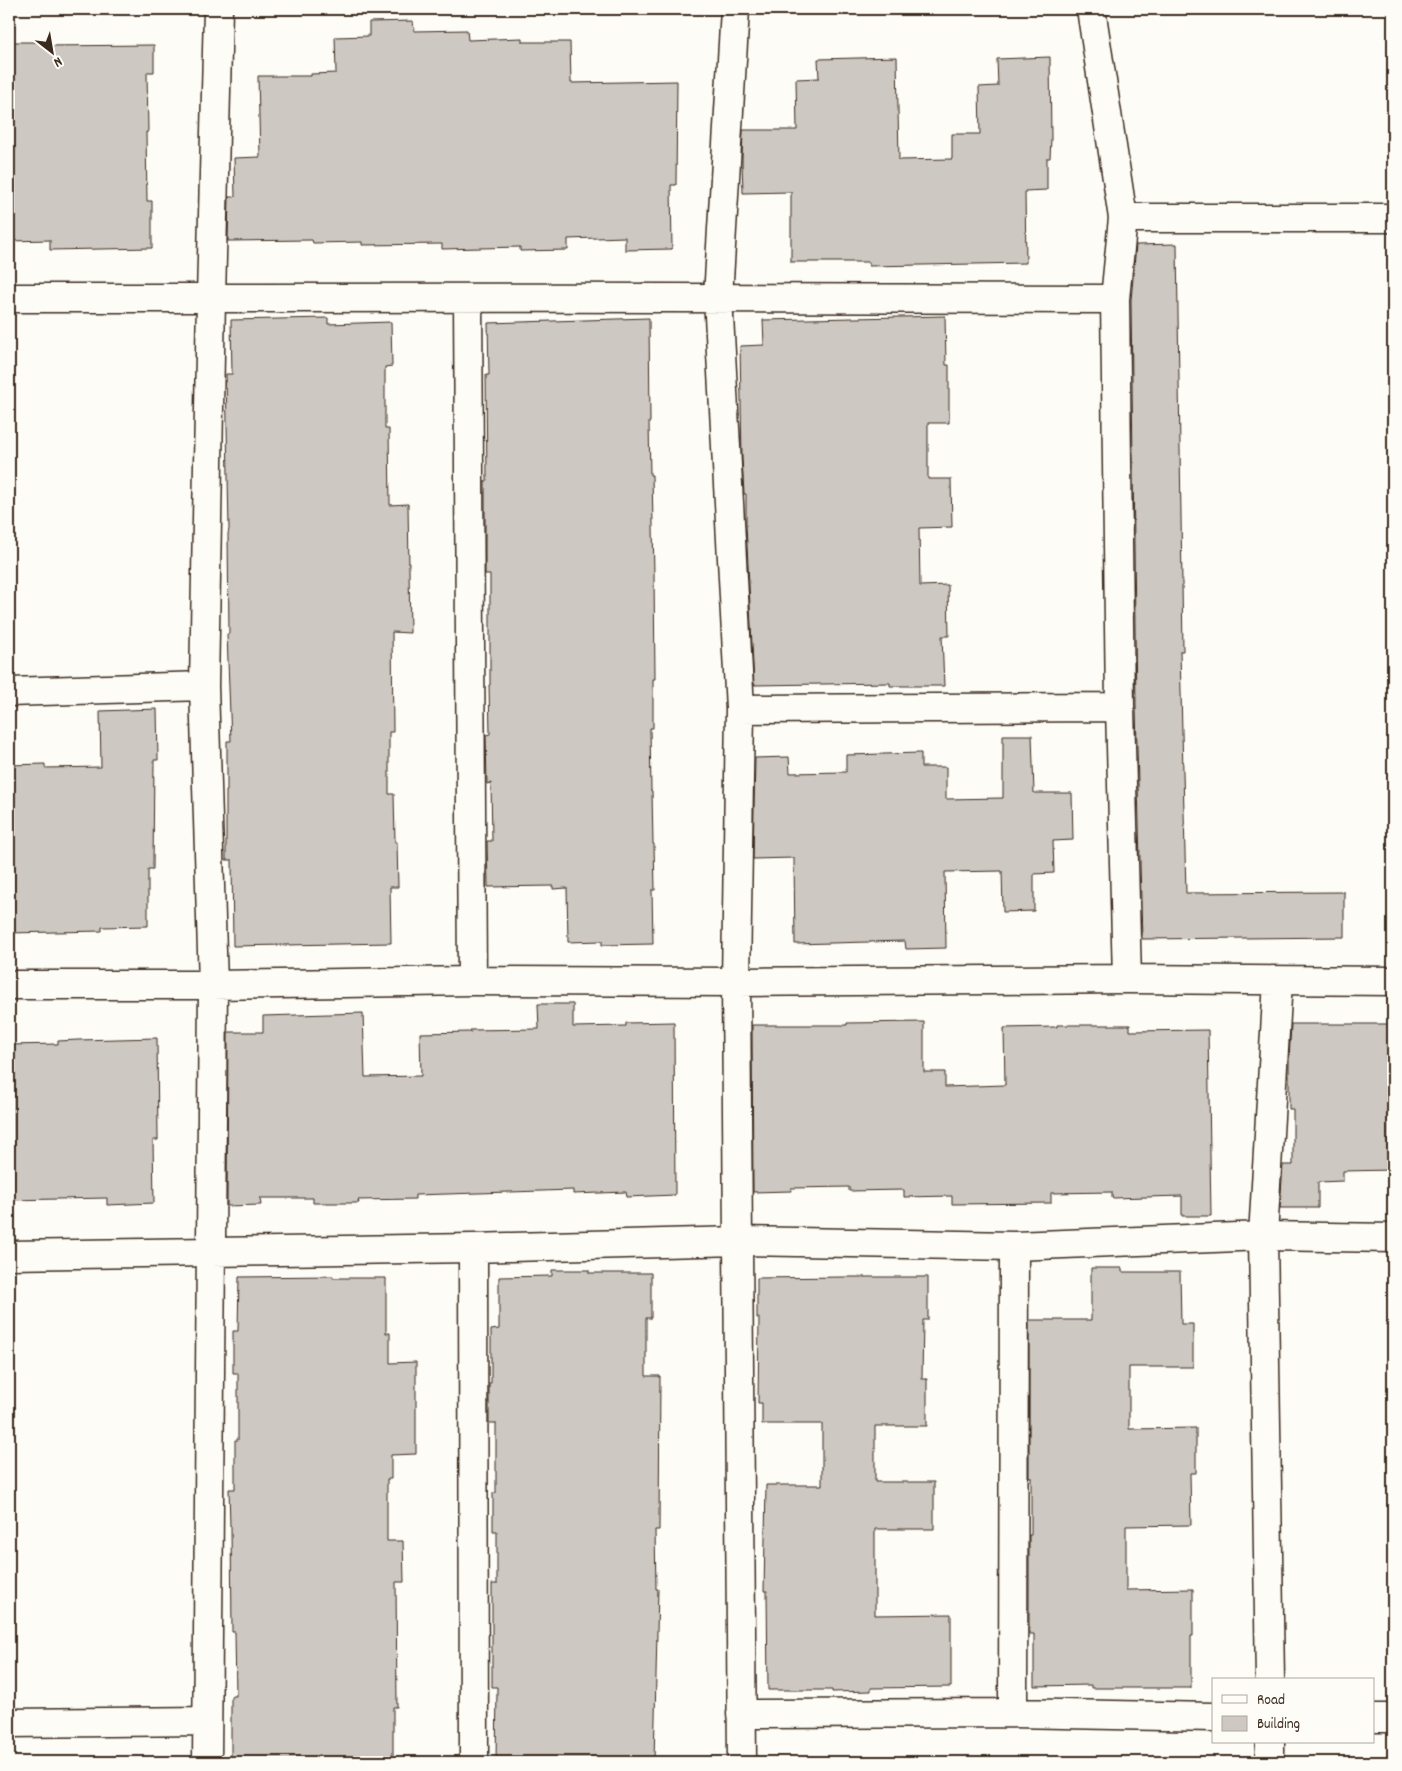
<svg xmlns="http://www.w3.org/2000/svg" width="1402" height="1771" font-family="Dekko,sans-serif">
  <rect width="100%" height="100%" fill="#fdfcf7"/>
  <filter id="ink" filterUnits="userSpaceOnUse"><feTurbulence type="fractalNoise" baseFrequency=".02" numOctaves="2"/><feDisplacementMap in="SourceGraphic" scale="10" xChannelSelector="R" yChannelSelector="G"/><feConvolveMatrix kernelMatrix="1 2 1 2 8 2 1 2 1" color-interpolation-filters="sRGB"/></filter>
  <g filter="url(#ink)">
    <!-- building -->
    <path fill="#cdc8c2" stroke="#3b2a1e" d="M 413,21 L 414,31 L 467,30 L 468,40 L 522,38 L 522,42 L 570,42 L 571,83 L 677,81 L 676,185 L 671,185 L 672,249 L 625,250 L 625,237 L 568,239 L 568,250 L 520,251 L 520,247 L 442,249 L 442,244 L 362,245 L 362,242 L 313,243 L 312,240 L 228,241 L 229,197 L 235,197 L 234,158 L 260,157 L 258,76 L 311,76 L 311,74 L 336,73 L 335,37 L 369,36 L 369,22 Z
      M 9,42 L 44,42 L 44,46 L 154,45 L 154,72 L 147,72 L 148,132 L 146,132 L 147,201 L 152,201 L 152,248 L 50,250 L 50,240 L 9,241 Z
      M 897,57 L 899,160 L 952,159 L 952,134 L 980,134 L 979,87 L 998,86 L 997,59 L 1050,57 L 1051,139 L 1050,158 L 1047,158 L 1047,190 L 1025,191 L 1026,263 L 869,266 L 869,262 L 791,262 L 791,192 L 743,193 L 742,160 L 743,130 L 797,130 L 796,79 L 819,78 L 818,59 Z
      M 1177,244 L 1183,651 L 1180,651 L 1186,893 L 1344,892 L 1344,937 L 1142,939 L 1136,707 L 1131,300 L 1136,245 Z
      M 945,316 L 946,365 L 949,365 L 949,423 L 928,423 L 928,479 L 951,479 L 952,527 L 919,528 L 920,586 L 948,585 L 949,636 L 942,636 L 944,686 L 890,686 L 890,683 L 754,685 L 746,525 L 746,494 L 744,494 L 742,458 L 740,346 L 764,345 L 763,320 Z
      M 328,318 L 328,324 L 391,322 L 392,366 L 385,367 L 385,429 L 389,429 L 390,505 L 408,504 L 410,633 L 392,632 L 393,732 L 389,732 L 389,794 L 394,794 L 395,842 L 397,842 L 398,887 L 390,887 L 391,943 L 233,946 L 232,860 L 226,860 L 226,791 L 227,791 L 227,741 L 231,741 L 227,634 L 229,634 L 228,534 L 229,529 L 226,374 L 232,374 L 231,320 Z
      M 649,318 L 650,422 L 649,422 L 650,475 L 652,475 L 654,574 L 655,679 L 653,679 L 653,728 L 650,728 L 651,791 L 652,791 L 653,844 L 654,844 L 655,890 L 652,890 L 653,944 L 602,945 L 602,941 L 568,942 L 567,888 L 553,889 L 553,886 L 488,887 L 487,841 L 492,841 L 491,783 L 487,784 L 486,735 L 490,734 L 489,685 L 490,685 L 490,575 L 485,575 L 485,481 L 487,481 L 486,375 L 489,375 L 488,323 Z
      M 157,709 L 158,760 L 154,760 L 153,869 L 148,869 L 148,926 L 102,927 L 102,931 L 9,933 L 9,765 L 45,764 L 45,768 L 101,767 L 100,711 Z
      M 1003,735 L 1032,735 L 1034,793 L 1072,793 L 1073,840 L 1053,841 L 1054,873 L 1034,874 L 1034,911 L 1003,912 L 1002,871 L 945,872 L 946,948 L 906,949 L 905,941 L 795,944 L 794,858 L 753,859 L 755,758 L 789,757 L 790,773 L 846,772 L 846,755 L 921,753 L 921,767 L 946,767 L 946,799 L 1003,798 Z
      M 538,1004 L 573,1004 L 573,1027 L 626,1026 L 626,1023 L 674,1022 L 675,1195 L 627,1197 L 626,1192 L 573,1194 L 573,1190 L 415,1195 L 415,1199 L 358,1200 L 359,1203 L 313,1203 L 313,1198 L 260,1198 L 261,1205 L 227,1206 L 228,1032 L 263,1032 L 263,1016 L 363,1013 L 365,1077 L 421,1076 L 420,1033 L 471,1032 L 470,1030 L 539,1029 Z
      M 924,1022 L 924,1072 L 945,1072 L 945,1087 L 1005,1085 L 1004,1028 L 1057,1027 L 1057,1025 L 1130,1025 L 1130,1031 L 1208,1030 L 1211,1216 L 1182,1216 L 1182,1196 L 1112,1198 L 1112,1192 L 1051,1193 L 1051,1203 L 952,1204 L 952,1196 L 904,1197 L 904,1190 L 849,1191 L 849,1187 L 791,1188 L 791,1191 L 753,1192 L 752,1025 L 847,1025 L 847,1023 Z
      M 1291,1024 L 1393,1024 L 1393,1170 L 1343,1171 L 1343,1181 L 1318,1182 L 1318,1208 L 1280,1208 L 1283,1165 L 1293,1165 L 1293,1109 L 1289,1109 L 1289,1061 Z
      M 157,1038 L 158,1140 L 153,1140 L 154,1203 L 107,1205 L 107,1198 L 9,1200 L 9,1045 L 58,1044 L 58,1041 L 78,1040 Z
      M 1091,1268 L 1122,1268 L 1122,1272 L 1180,1272 L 1181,1324 L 1193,1324 L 1193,1367 L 1129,1367 L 1129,1429 L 1196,1428 L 1196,1473 L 1190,1473 L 1191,1525 L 1126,1526 L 1126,1590 L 1193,1589 L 1193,1636 L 1191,1636 L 1191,1688 L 1091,1688 L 1091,1685 L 1034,1686 L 1034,1634 L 1029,1634 L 1029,1535 L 1031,1535 L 1031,1477 L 1029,1477 L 1029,1320 L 1091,1320 Z
      M 552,1270 L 589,1270 L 589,1273 L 651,1273 L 651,1318 L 646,1318 L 646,1376 L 660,1376 L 659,1530 L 655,1530 L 656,1589 L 658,1589 L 654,1762 L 496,1762 L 497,1687 L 492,1687 L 492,1584 L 497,1584 L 497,1531 L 493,1531 L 493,1493 L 496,1493 L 496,1423 L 489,1423 L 489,1383 L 491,1383 L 491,1330 L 499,1329 L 499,1277 L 552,1276 Z
      M 333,1276 L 333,1278 L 386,1278 L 386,1333 L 390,1333 L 390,1363 L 416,1362 L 416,1454 L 391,1455 L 391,1479 L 387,1479 L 387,1541 L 403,1541 L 404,1582 L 396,1582 L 397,1707 L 393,1707 L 393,1762 L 231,1762 L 231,1696 L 236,1696 L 235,1632 L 232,1632 L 231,1526 L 230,1526 L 229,1489 L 235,1489 L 235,1440 L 238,1440 L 238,1373 L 233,1373 L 233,1331 L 238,1331 L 239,1277 Z
      M 845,1277 L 928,1277 L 928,1320 L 923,1320 L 922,1379 L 927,1379 L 927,1426 L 875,1426 L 875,1482 L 934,1482 L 934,1529 L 875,1529 L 875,1615 L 951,1614 L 951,1687 L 871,1688 L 871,1691 L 832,1692 L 832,1690 L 768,1690 L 767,1591 L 764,1591 L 766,1485 L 822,1485 L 822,1424 L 762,1424 L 762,1403 L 758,1403 L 759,1318 L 757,1318 L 757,1278 Z"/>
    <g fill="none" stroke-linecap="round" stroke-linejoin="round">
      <defs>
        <path id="minor" d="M 735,9 L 718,297 L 740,709 L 736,982 L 742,1762
          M 1091,9 L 1123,218 L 1115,299 L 1120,707 L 1127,979
          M 1123,218 L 1393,218
          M 9,298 C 378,298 746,297 1115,299
          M 468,298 L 472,981
          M 9,692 L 204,686
          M 740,709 L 1120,707
          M 9,985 L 213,985 L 472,981 L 736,982 L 1127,979 L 1393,981
          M 473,1248 L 474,1762
          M 9,1255 L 473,1248 L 739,1241 L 1014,1246 L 1263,1236 L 1393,1238
          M 1270,1680 L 1263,1236 L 1278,981
          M 1013,1713 L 1014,1246
          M 741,1714 L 1013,1713 L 1213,1717
          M 1373,1718 L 1393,1718
          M 9,1723 L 206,1721
          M 207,1762 L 213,985 L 204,686 L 211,298 L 218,9
          M 1270,1762 L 1270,1742"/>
      </defs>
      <!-- minor casing -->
      <use href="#minor" stroke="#3b2a1e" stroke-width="31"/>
      <!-- minor -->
      <use href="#minor" stroke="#fdfcf7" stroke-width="28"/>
    </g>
  </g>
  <!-- margin -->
  <rect width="1402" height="1771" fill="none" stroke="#fdfcf7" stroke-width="30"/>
  <rect x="15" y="15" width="1372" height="1741" fill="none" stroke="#3b2a1e" stroke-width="2" filter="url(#ink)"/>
  <!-- legend -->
  <rect x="1212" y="1678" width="162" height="65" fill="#fdfcf7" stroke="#afa8a0"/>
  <rect x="1222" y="1695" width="25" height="8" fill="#fdfcf7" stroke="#afa8a0"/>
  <text x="1257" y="1704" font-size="15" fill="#3b2a1e">Road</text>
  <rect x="1222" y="1716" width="25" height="15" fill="#cdc8c2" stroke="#afa8a0"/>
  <text x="1257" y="1728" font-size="15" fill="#3b2a1e">Building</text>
  <!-- north arrow -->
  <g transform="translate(52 52) rotate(149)" stroke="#fdfcf7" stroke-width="4" paint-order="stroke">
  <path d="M0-4L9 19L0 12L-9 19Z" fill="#3b2a1e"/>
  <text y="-8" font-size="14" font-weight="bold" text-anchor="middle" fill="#3b2a1e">N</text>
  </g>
</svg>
